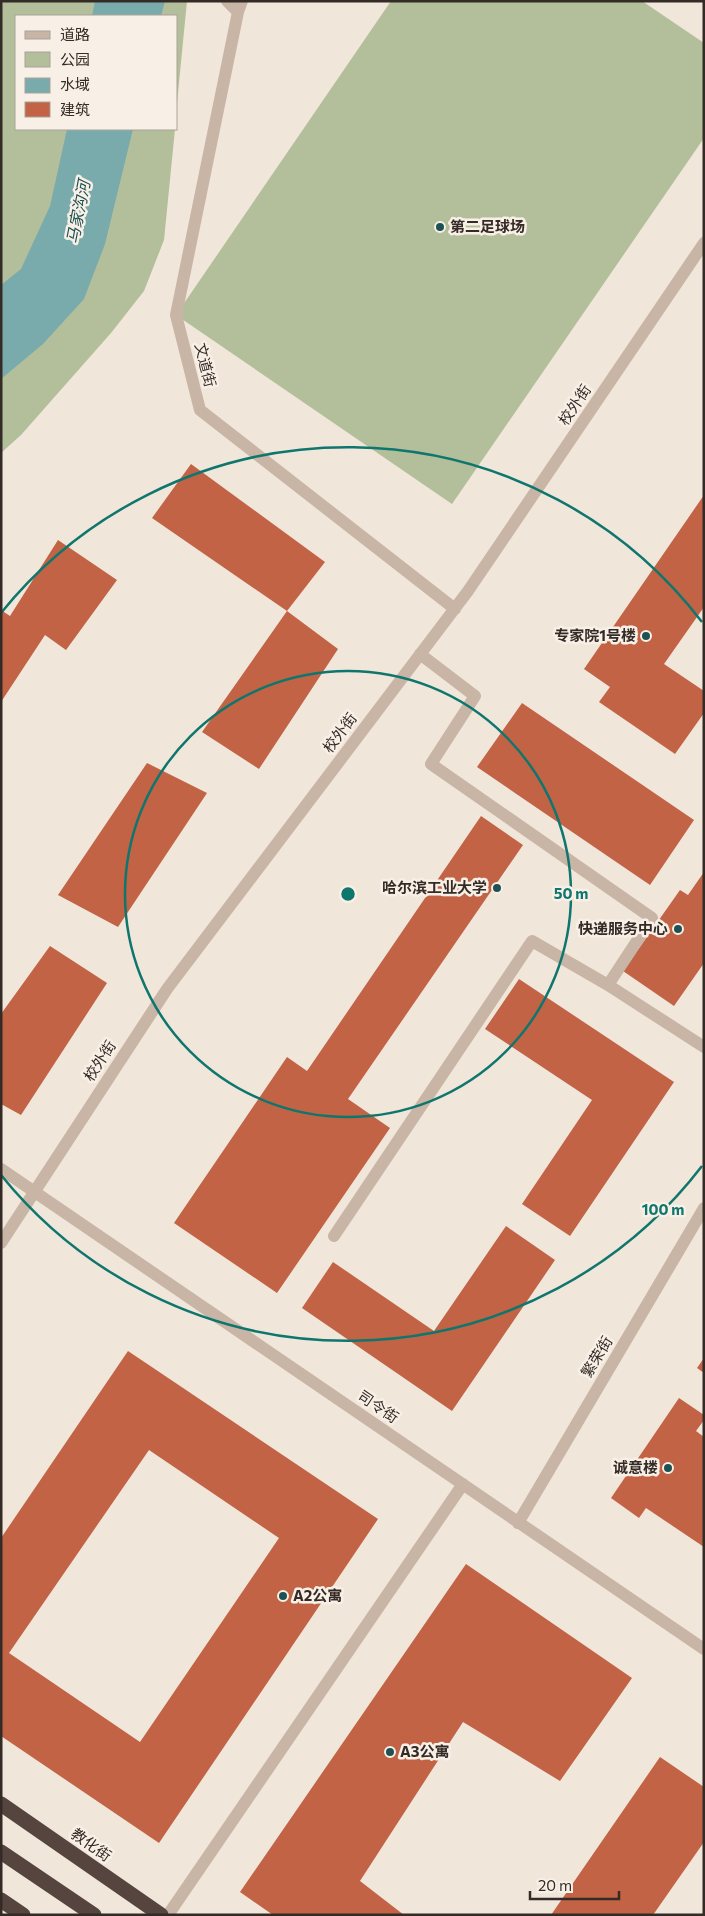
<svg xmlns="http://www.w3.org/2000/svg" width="705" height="1916" font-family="Commissioner,'Noto Sans SC',sans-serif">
  <rect width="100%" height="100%" fill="#f0e6da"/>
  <!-- green -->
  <path fill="#b3bf9a" d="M 1,1 L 187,1 L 176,113 L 176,16 L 16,16 L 16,129 L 175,129 L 164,240 L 144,291 L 111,333 L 21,435 L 1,453 Z
    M 391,1 L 642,1 L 704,43 L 704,138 L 452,504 L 176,315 Z"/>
  <!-- water -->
  <path fill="#7aabac" d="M 95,1 L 165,1 L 161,16 L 92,16 Z
    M 67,129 L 133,129 L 105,244 L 84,299 L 43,344 L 1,379 L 1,285 L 21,269 L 50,206 Z"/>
  <!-- building -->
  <path fill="#c26346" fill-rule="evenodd" d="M 191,464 L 325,562 L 287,611 L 152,518 Z
    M 704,495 L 704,607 L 664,664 L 704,691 L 704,713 L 675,754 L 599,702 L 610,687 L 584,669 Z
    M 58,540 L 117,580 L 66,650 L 45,635 L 1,702 L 1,610 L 10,616 Z
    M 287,611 L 338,649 L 259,769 L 202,732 Z
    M 522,703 L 694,820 L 650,885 L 477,767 Z
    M 147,763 L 207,793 L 118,927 L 58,895 Z
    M 481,816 L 523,845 L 348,1099 L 390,1128 L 277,1293 L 174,1223 L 287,1057 L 307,1071 Z
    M 704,872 L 704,963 L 674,1006 L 623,971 L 680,890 L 688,895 Z
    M 50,946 L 107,983 L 21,1115 L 1,1104 L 1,1014 Z
    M 519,979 L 674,1082 L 570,1236 L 522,1204 L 592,1100 L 485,1029 Z
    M 506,1226 L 555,1260 L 452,1411 L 302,1308 L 333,1262 L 434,1331 Z
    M 128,1351 L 378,1519 L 159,1843 L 1,1736 L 1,1538 ZM 149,1450 L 279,1538 L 140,1742 L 9,1653 Z
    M 704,1358 L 704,1373 L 697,1368 Z
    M 679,1398 L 704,1415 L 704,1420 L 696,1431 L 704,1437 L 704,1547 L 646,1508 L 639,1518 L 611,1498 Z
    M 466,1564 L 632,1678 L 560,1781 L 463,1722 L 360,1881 L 404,1915 L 273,1915 L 240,1892 Z
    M 660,1757 L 704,1787 L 704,1842 L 653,1915 L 551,1915 Z"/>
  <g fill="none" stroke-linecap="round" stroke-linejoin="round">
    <!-- minor -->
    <path stroke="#c8b5a6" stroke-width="12" d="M 227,1 L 238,12
      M 242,1 L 238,12 L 176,315 L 200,410 L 455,609
      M 420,654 L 475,696 L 431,764 L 652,918 L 608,985
      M 1,1169 L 704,1649
      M 334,1236 L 532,941 L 608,985 L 704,1047
      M 1,1243 L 167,989 L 468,591 L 704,243
      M 518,1523 L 704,1208
      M 168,1915 L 463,1484"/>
    <!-- highway -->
    <path stroke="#55453e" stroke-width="15" d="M 1,1804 L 161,1915
      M 1,1852 L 94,1915
      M 1,1900 L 23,1915"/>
  </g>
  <!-- distance rings -->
  <g fill="none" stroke="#0f766e" stroke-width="2.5">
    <circle cx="348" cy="894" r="223"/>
    <path d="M702 1166A446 446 0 0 1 1 1175M1 613A446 446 0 0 1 702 622"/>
  </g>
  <!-- markers -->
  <g fill="#1e5154" stroke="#f8f0e6" stroke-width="2">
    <circle cx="440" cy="227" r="5"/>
    <circle cx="646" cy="636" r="5"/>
    <circle cx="497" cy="888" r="5"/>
    <circle cx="678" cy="929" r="5"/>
    <circle cx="668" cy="1468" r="5"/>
    <circle cx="283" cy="1596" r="5"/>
    <circle cx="390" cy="1752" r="5"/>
  </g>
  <g text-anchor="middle" stroke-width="5" stroke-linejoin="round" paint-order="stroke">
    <!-- poi labels -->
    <g font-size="15" font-weight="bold" fill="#342b27" stroke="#f8f0e6" text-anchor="end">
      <text x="450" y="232" text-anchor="start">第二足球场</text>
      <text x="636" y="641">专家院1号楼</text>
      <text x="487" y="893">哈尔滨工业大学</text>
      <text x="668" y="934">快递服务中心</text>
      <text x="658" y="1473">诚意楼</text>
      <text x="293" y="1601" text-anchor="start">A2公寓</text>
      <text x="400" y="1757" text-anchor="start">A3公寓</text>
    </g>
    <!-- street labels -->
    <g font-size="15" fill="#342b27" stroke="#f8f0e6">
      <text transform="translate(205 365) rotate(76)" y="5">文道街</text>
      <text transform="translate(575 405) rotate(-56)" y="5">校外街</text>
      <text transform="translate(340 733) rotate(-53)" y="5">校外街</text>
      <text transform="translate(100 1061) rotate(-57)" y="5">校外街</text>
      <text transform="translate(597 1357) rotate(-59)" y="5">繁荣街</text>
      <text transform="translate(378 1407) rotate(34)" y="5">司令街</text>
      <text transform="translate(91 1845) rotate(35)" y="5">教化街</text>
    </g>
    <!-- water labels -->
    <g font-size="16" font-style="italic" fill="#1e5154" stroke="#f8f0e6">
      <text transform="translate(78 212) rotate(-79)" y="6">马家沟河</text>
    </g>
  </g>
  <circle cx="348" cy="894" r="8" fill="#0f766e" stroke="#f8f0e6" stroke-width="2.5"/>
  <g font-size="15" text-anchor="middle" font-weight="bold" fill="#0f766e" stroke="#f8f0e6" stroke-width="5" stroke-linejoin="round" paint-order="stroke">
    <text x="571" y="899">50 m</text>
    <text x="663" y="1215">100 m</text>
  </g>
  <!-- border -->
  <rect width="705" height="1916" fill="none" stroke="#342b27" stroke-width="5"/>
  <!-- legend -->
  <rect x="15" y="15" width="162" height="115" fill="#f8f0e6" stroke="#aaa19a"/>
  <rect x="25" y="31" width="25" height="8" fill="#c8b5a6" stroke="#aaa19a"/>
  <text x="60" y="40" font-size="15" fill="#342b27">道路</text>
  <rect x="25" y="52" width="25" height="15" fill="#b3bf9a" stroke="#aaa19a"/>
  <text x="60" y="65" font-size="15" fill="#342b27">公园</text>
  <rect x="25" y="78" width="25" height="15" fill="#7aabac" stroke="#aaa19a"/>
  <text x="60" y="90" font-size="15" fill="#342b27">水域</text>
  <rect x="25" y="102" width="25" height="15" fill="#c26346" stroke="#aaa19a"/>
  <text x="60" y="115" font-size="15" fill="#342b27">建筑</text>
  <!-- scale -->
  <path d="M530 1891v8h89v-8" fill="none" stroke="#342b27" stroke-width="2.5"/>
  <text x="538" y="1891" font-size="15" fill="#342b27" stroke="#f8f0e6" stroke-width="4" paint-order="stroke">20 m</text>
</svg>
